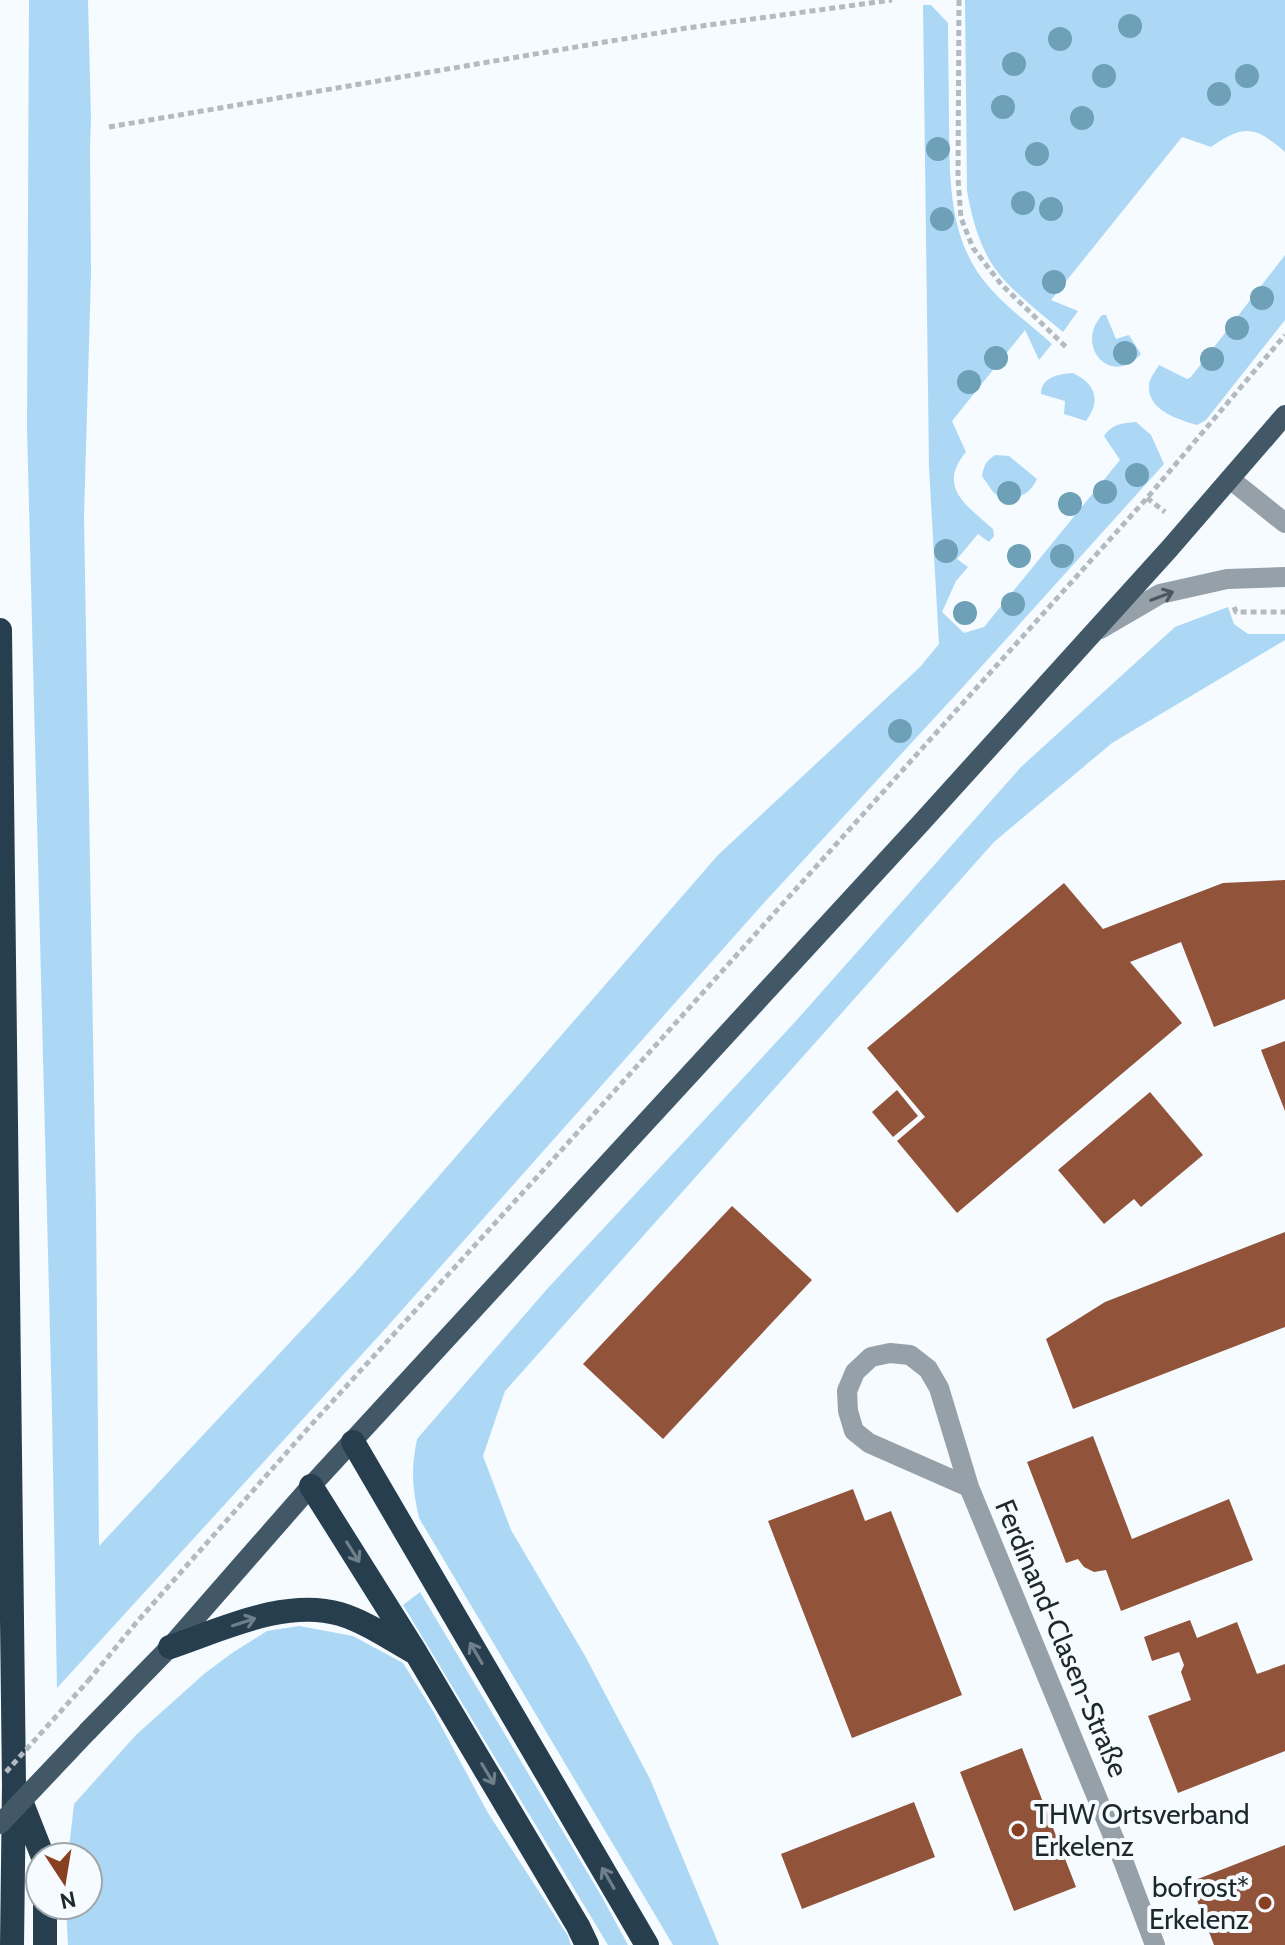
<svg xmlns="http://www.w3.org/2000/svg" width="1285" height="1945" font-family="Cabin,sans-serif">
  <rect width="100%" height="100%" fill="#f5fbff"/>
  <!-- green -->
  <path fill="#acd8f6" d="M 29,0 L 88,0 L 91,119 L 90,146 L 91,274 L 84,517 L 96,1208 L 99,1546 L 353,1275 L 718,855 L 920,667 L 939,644 L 929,467 L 923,5 L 931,5 L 948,23 C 948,56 949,89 949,122 C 950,177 948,235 984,281 C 1003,305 1030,324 1052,344 L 1039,360 L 1025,330 L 952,421 L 966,452 C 936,488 968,506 993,529 L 994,536 L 989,542 L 978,534 L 957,559 L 968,567 L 956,581 L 942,612 L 964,633 L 984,627 L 1120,460 L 1104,436 C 1112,424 1122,423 1136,422 L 1151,435 L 1164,464 L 962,688 L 762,905 L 386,1328 L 57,1688 L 52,1411 L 27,427 Z
    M 965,0 L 1285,0 L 1285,152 C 1255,126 1244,124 1211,147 L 1182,137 L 1051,300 L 1078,311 L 1063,332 C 1044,316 1023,300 1006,282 C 982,257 973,224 967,191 Z
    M 1285,255 L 1285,320 L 1206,420 L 1197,425 C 1180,420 1149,411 1149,388 C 1148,380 1155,372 1159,365 L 1187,379 L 1191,377 Z
    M 1102,315 L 1106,315 L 1116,339 L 1129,335 L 1141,354 C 1111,388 1074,346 1102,315 Z
    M 1073,373 C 1096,384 1101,401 1086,421 L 1064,414 L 1065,401 L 1041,394 C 1041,377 1059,374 1073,373 Z
    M 995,455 L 1009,456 L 1037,479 C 1028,497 1020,497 1000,498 L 993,492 L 982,476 C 984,465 986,461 995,455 Z
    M 1228,607 L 1234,624 L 1248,634 L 1285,634 L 1285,640 L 1112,743 L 994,842 L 505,1391 L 483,1456 L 511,1530 L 584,1654 L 650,1779 L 719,1945 L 673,1945 L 419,1518 C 412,1487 411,1470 417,1439 L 548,1288 L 795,1022 L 1021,767 L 1175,627 Z
    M 420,1592 L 602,1897 L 628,1945 L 608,1945 L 403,1605 Z
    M 299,1626 L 353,1636 L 403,1663 L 433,1711 L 488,1813 L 568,1936 L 571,1945 L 68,1945 L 66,1905 L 88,1905 L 88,1857 L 68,1857 L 74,1804 L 136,1735 L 204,1674 L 232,1653 L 267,1631 Z"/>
  <!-- building -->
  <path fill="#91543a" d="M 1285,880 L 1285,999 L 1214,1027 L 1181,942 L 1130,962 L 1182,1023 L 957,1213 L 897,1141 L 925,1117 L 867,1048 L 1064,883 L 1103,929 L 1223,883 Z
    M 1285,1041 L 1285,1111 L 1261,1050 Z
    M 897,1090 L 918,1116 L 893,1137 L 872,1112 Z
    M 1150,1092 L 1203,1155 L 1141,1207 L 1134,1199 L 1104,1224 L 1058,1170 Z
    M 732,1206 L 812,1280 L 663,1439 L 583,1364 Z
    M 1285,1232 L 1285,1327 L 1073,1409 L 1046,1339 L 1105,1302 Z
    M 1093,1436 L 1132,1539 L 1229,1499 L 1253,1560 L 1121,1611 L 1106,1570 L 1094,1572 L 1084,1567 L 1078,1559 L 1066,1563 L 1027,1462 Z
    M 853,1489 L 865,1521 L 891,1511 L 962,1695 L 852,1738 L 768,1521 Z
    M 1190,1620 L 1197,1638 L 1237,1622 L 1257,1674 L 1285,1664 L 1285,1751 L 1178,1793 L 1148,1716 L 1191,1700 L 1181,1672 L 1184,1665 L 1179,1652 L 1152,1661 L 1144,1637 Z
    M 1022,1748 L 1076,1887 L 1014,1911 L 960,1772 Z
    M 914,1802 L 935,1857 L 802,1909 L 781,1854 Z
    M 1285,1845 L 1285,1945 L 1214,1945 L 1190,1882 Z"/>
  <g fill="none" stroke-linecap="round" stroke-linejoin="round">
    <!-- path -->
    <path stroke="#b4bbc0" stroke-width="5" stroke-dasharray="6 4" stroke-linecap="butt" d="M 959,0 L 958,178 L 961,218 L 973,248 L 1001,284 L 1066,347
      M 109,127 L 687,28 L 892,0
      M 1147,498 L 1165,512
      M 1234,607 L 1236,612 L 1285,612
      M 88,1681 L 136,1623 L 311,1425 L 558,1154 L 1147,498 L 1285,335"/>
    <!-- minor -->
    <path stroke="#95a0a9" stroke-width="20" d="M 1230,479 L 1285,523
      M 1100,629 L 1160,594 L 1227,579 L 1285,577
      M 969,1487 L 869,1443 L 854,1431 L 848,1411 L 847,1391 L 855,1372 L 871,1357 L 890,1353 L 910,1355 L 928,1369 L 939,1388 L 969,1487 L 1124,1863 L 1155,1945"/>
    <!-- major -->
    <path stroke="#435866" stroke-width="20" d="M 88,1731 L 170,1647 L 311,1486 L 921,823 L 1170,548 L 1285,415"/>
    <!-- highway -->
    <path stroke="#273e4e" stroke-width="24" d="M 0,630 L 14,1784 L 12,1945
      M 353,1442 L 647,1945
      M 311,1486 L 416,1653 L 578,1926 L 587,1945
      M 170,1647 C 221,1630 285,1598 340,1614 C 366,1622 389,1638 412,1651
      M 19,1796 L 43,1857
      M 45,1945 L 45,1905"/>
    <!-- path-bridge -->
    <path stroke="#b4bbc0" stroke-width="5" stroke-dasharray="6 4" stroke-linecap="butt" d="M 6,1772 L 88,1681"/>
    <!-- major-bridge -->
    <path stroke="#435866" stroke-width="20" d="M 0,1824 L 88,1731"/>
  </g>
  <!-- trees -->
  <g fill="#6ea0b8">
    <circle cx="1130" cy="26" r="12"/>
    <circle cx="1060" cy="39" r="12"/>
    <circle cx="1014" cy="64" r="12"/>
    <circle cx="1104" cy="76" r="12"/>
    <circle cx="1247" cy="76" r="12"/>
    <circle cx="1219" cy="94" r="12"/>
    <circle cx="1003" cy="107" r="12"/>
    <circle cx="1082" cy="118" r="12"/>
    <circle cx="938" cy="149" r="12"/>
    <circle cx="1037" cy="154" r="12"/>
    <circle cx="1023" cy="203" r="12"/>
    <circle cx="1051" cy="209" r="12"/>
    <circle cx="942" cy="219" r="12"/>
    <circle cx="1054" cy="282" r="12"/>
    <circle cx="1262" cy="298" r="12"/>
    <circle cx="1237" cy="328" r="12"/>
    <circle cx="1125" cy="353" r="12"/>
    <circle cx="996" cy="358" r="12"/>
    <circle cx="1212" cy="359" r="12"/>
    <circle cx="969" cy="382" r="12"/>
    <circle cx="1137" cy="475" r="12"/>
    <circle cx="1105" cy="492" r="12"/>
    <circle cx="1009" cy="493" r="12"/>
    <circle cx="1070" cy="504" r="12"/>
    <circle cx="946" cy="551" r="12"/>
    <circle cx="1019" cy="556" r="12"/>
    <circle cx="1062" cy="556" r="12"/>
    <circle cx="1013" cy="604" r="12"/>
    <circle cx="965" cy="613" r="12"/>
    <circle cx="900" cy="731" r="12"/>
  </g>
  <!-- one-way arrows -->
  <defs><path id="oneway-shaft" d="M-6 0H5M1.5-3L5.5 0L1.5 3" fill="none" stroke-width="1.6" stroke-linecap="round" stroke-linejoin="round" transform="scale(2)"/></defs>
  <use stroke="#4c575f" href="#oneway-shaft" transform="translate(1162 596) rotate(-21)"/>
  <g stroke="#6f808c">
    <use href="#oneway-shaft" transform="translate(353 1552) rotate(58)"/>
    <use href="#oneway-shaft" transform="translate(244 1622) rotate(-18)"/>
    <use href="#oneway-shaft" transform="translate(476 1653) rotate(-120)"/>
    <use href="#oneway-shaft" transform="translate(488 1774) rotate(59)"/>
    <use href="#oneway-shaft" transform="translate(608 1878) rotate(-120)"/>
  </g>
  <!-- markers -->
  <g fill="#884020" stroke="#f5fbff" stroke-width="3">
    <circle cx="1018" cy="1830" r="8"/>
    <circle cx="1265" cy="1903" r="8"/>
  </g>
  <g text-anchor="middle" stroke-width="8" stroke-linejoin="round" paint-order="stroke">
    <!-- street labels -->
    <g font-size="28" fill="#1c272e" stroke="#f5fbff">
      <text transform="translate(1062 1638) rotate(67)" y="10">Ferdinand-Clasen-Straße</text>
    </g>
    <!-- poi labels -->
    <g font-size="28" fill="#1c272e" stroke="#f5fbff" text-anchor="start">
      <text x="1034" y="1824">THW Ortsverband<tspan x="1034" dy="32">Erkelenz</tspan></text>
      <text x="1249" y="1897" text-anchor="end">bofrost*<tspan x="1249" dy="32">Erkelenz</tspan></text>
    </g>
  </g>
  <!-- north arrow -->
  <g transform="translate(64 1881) rotate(168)"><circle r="38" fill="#f5fbff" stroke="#9ea6ab" stroke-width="2"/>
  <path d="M0-6L14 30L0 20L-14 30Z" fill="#884020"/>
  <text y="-12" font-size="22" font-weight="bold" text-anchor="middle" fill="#1c272e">N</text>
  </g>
</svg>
